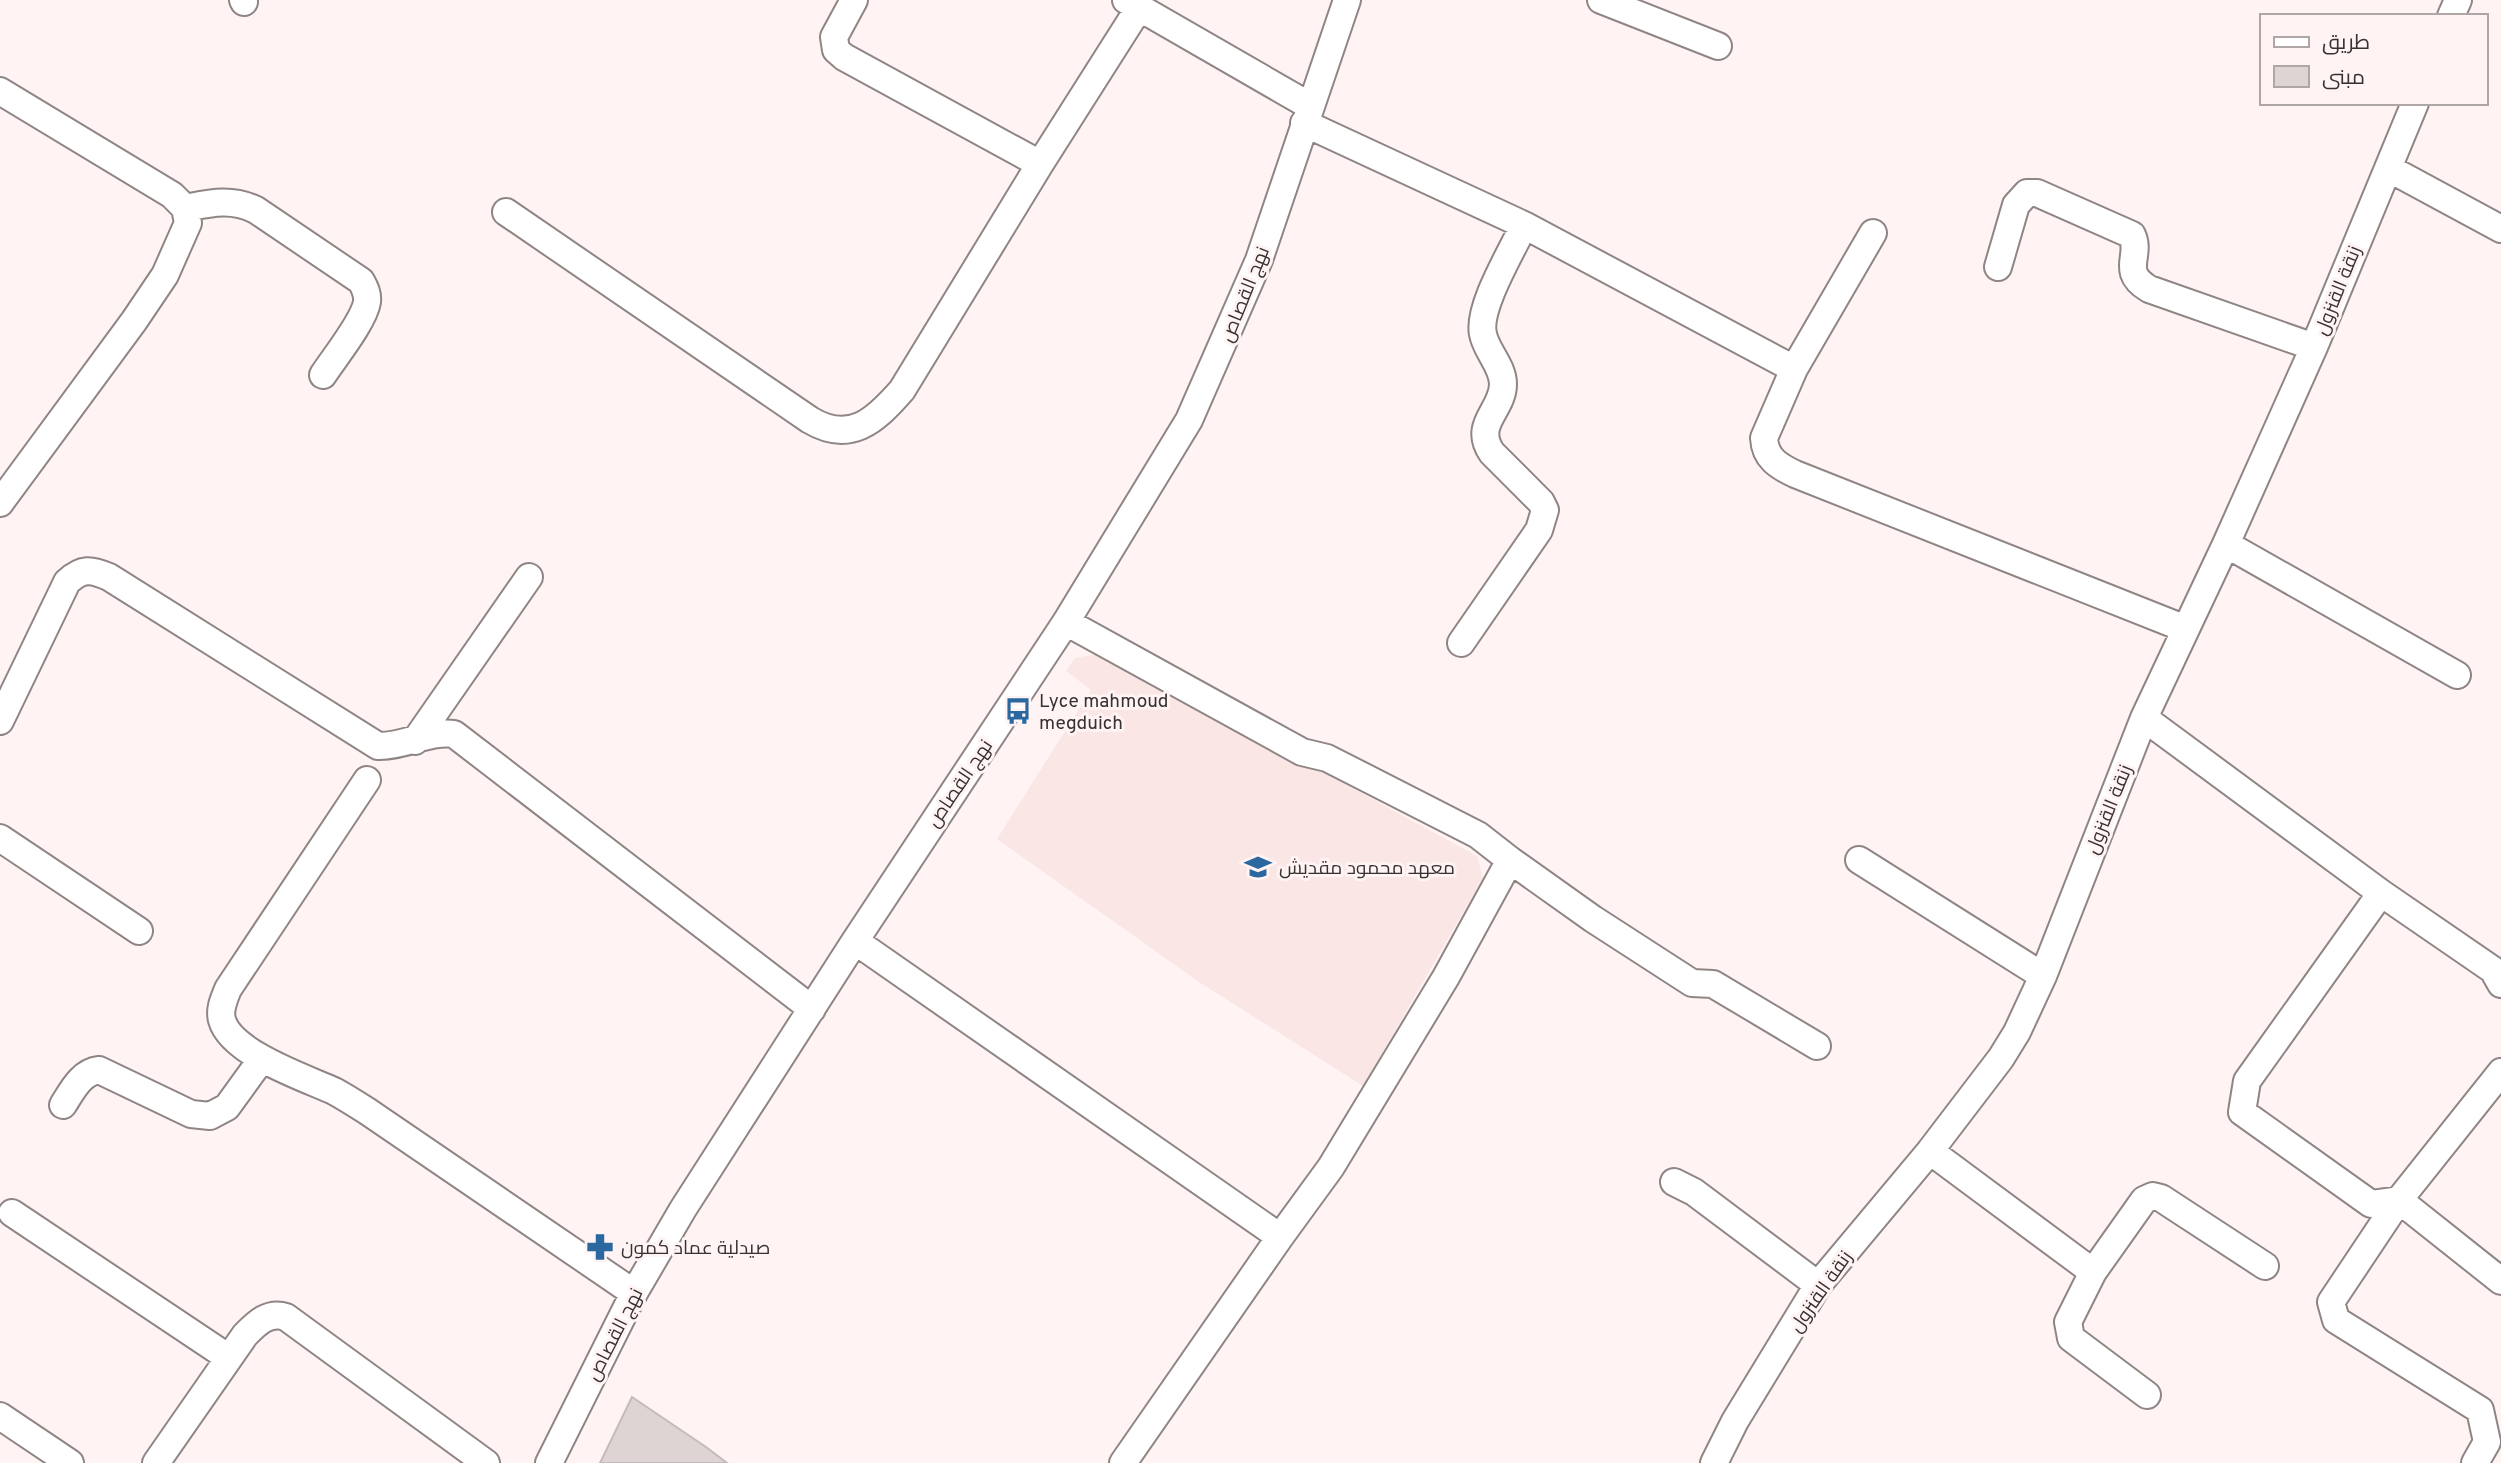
<svg xmlns="http://www.w3.org/2000/svg" width="2501" height="1463" font-family="Overpass,Cairo,sans-serif">
  <rect width="100%" height="100%" fill="#fff3f3"/>
  <!-- built -->
  <path fill="#fbe6e6" d="M 1104,653 L 1477,856 L 1483,878 L 1363,1086 L 1199,982 L 997,839 L 1091,690 L 1066,671 L 1075,658 Z"/>
  <!-- building -->
  <path fill="#dfd4d4" stroke="#c6bbbb" stroke-width="2" d="M 632,1397 L 706,1447 L 727,1463 L 600,1463 Z"/>
  <g fill="none" stroke-linecap="round" stroke-linejoin="round">
    <defs>
      <path id="minor" d="M 243,0 L 244,2
        M 854,0 L 834,37 L 836,50 L 844,57 L 1040,164
        M 1126,0 L 1310,106
        M 1601,0 L 1718,46
        M 2451,16 L 2458,0
        M 0,91 L 172,195 L 185,208 L 188,223 L 165,275 L 134,321 L 0,503
        M 1304,123 L 1524,225 L 1794,369
        M 2388,168 L 2501,229
        M 185,208 C 211,203 232,198 256,210 L 361,281 C 365,288 368,294 367,302 C 364,321 334,358 323,375
        M 506,212 L 810,420 C 850,444 875,421 902,390 L 1040,164 L 1139,8
        M 1873,233 L 1794,369 L 1764,438 C 1765,458 1778,466 1795,474 L 2186,629
        M 1998,267 L 2016,205 L 2027,193 L 2037,193 L 2132,235 C 2142,256 2119,271 2149,289 L 2314,347
        M 2226,544 L 2457,675
        M 1066,622 L 1302,752 L 1327,758 L 1478,835 L 1510,860 L 1593,919 L 1692,983 L 1713,984 L 1817,1046
        M 1461,643 L 1539,530 L 1545,510 L 1541,502 L 1492,453 C 1472,424 1503,411 1503,384 C 1503,366 1486,351 1483,334 C 1477,308 1512,251 1524,225
        M 2144,718 L 2381,893
        M 0,721 L 67,582 C 82,568 91,569 109,577 L 378,746 C 403,747 431,730 454,734 L 812,1009
        M 415,741 L 529,577
        M 367,780 L 228,989 C 224,999 219,1009 222,1020 C 231,1053 305,1078 334,1091 C 345,1097 356,1104 367,1111 L 634,1293
        M 0,838 L 139,931
        M 1859,860 L 2043,976
        M 855,941 L 1280,1237
        M 2501,984 L 2493,970 L 2381,893 L 2247,1081 L 2242,1112 L 2371,1204 L 2399,1200 L 2501,1281
        M 63,1105 C 72,1091 81,1072 99,1070 L 191,1114 L 210,1116 L 227,1107 L 261,1060
        M 1930,1151 L 2093,1272 L 2068,1322 L 2071,1338 L 2147,1395
        M 1674,1182 L 1694,1192 L 1818,1285
        M 12,1213 L 229,1358
        M 2093,1272 L 2144,1200 L 2153,1196 L 2161,1198 L 2265,1266
        M 0,1416 L 70,1463
        M 156,1463 L 245,1335 C 256,1324 268,1311 286,1317 L 486,1463
        M 549,1463 L 634,1293 L 683,1209 L 855,941 L 1066,622 L 1189,420 L 1259,260 L 1347,0
        M 1123,1463 L 1280,1237 L 1331,1167 L 1446,977 L 1510,860
        M 1714,1463 L 1735,1421 L 1818,1285 L 1930,1151 L 2001,1058 L 2017,1032 L 2043,976 L 2144,718 L 2226,544 L 2314,347 L 2415,103
        M 2475,1463 L 2487,1442 L 2480,1410 L 2336,1320 L 2331,1302 L 2399,1200 L 2501,1072"/>
    </defs>
    <!-- minor casing -->
    <use href="#minor" stroke="#8f8585" stroke-width="30"/>
    <!-- minor -->
    <use href="#minor" stroke="#fff" stroke-width="26"/>
  </g>
  <!-- icons -->
  <defs>
    <symbol id="bus-bare" viewBox="-9 -9 18 18"><path d="M-5-6H5V4H4V6H2V4H-2V6H-4V4H-5ZM-3.5-4V0h7V-4ZM-3.5 1.2v1.5H-2V1.2ZM2 1.2v1.5H3.5V1.2Z" fill="#2c68a0" stroke="#fff3f3" stroke-width="2.5" paint-order="stroke"/></symbol>
    <symbol id="school-bare" viewBox="-9 -9 18 18"><path d="M0-5L7-2L0 1L-7-2ZM-4 1L0 2.5L4 1V4Q0 6-4 4Z" fill="#2c68a0" stroke="#fff3f3" stroke-width="2.5" paint-order="stroke"/></symbol>
    <symbol id="pharmacy-bare" viewBox="-9 -9 18 18"><path d="M-2-6h4v4h4v4h-4v4h-4v-4h-4v-4h4Z" fill="#2c68a0" stroke="#fff3f3" stroke-width="2.5" paint-order="stroke"/></symbol>
  </defs>
  <g fill-rule="evenodd">
    <use href="#bus-bare" x="999" y="692" width="38" height="38"/>
    <use href="#school-bare" x="1239" y="848" width="38" height="38"/>
    <use href="#pharmacy-bare" x="581" y="1228" width="38" height="38"/>
  </g>
  <g text-anchor="middle" stroke-width="6" stroke-linejoin="round" paint-order="stroke">
    <!-- street labels -->
    <g font-size="19" fill="#363232" stroke="#fff3f3">
      <text transform="translate(2337 290) rotate(-68)" y="7">زنقة القنزول</text>
      <text transform="translate(1244 294) rotate(-68)" y="7">نهج القصاص</text>
      <text transform="translate(959 783) rotate(-56)" y="7">نهج القصاص</text>
      <text transform="translate(2108 809) rotate(-68)" y="7">زنقة القنزول</text>
      <text transform="translate(1820 1291) rotate(-55)" y="7">زنقة القنزول</text>
      <text transform="translate(614 1334) rotate(-63)" y="7">نهج القصاص</text>
    </g>
    <!-- poi labels -->
    <g font-size="19" fill="#363232" stroke="#fff3f3" text-anchor="start">
      <text x="1039" y="707">Lyce mahmoud<tspan x="1039" dy="22">megduich</tspan></text>
      <text x="1279" y="874">معهد محمود مقديش</text>
      <text x="621" y="1254">صيدلية عماد كمون</text>
    </g>
  </g>
  <!-- legend -->
  <rect x="2260" y="14" width="228" height="91" fill="#fff3f3" stroke="#afa6a6" stroke-width="2"/>
  <rect x="2274" y="37" width="35" height="10" fill="#ffffff" stroke="#afa6a6" stroke-width="2"/>
  <text x="2322" y="49" font-size="21" fill="#363232">طريق</text>
  <rect x="2274" y="66" width="35" height="21" fill="#dfd4d4" stroke="#afa6a6" stroke-width="2"/>
  <text x="2322" y="84" font-size="21" fill="#363232">مبنى</text>
</svg>
